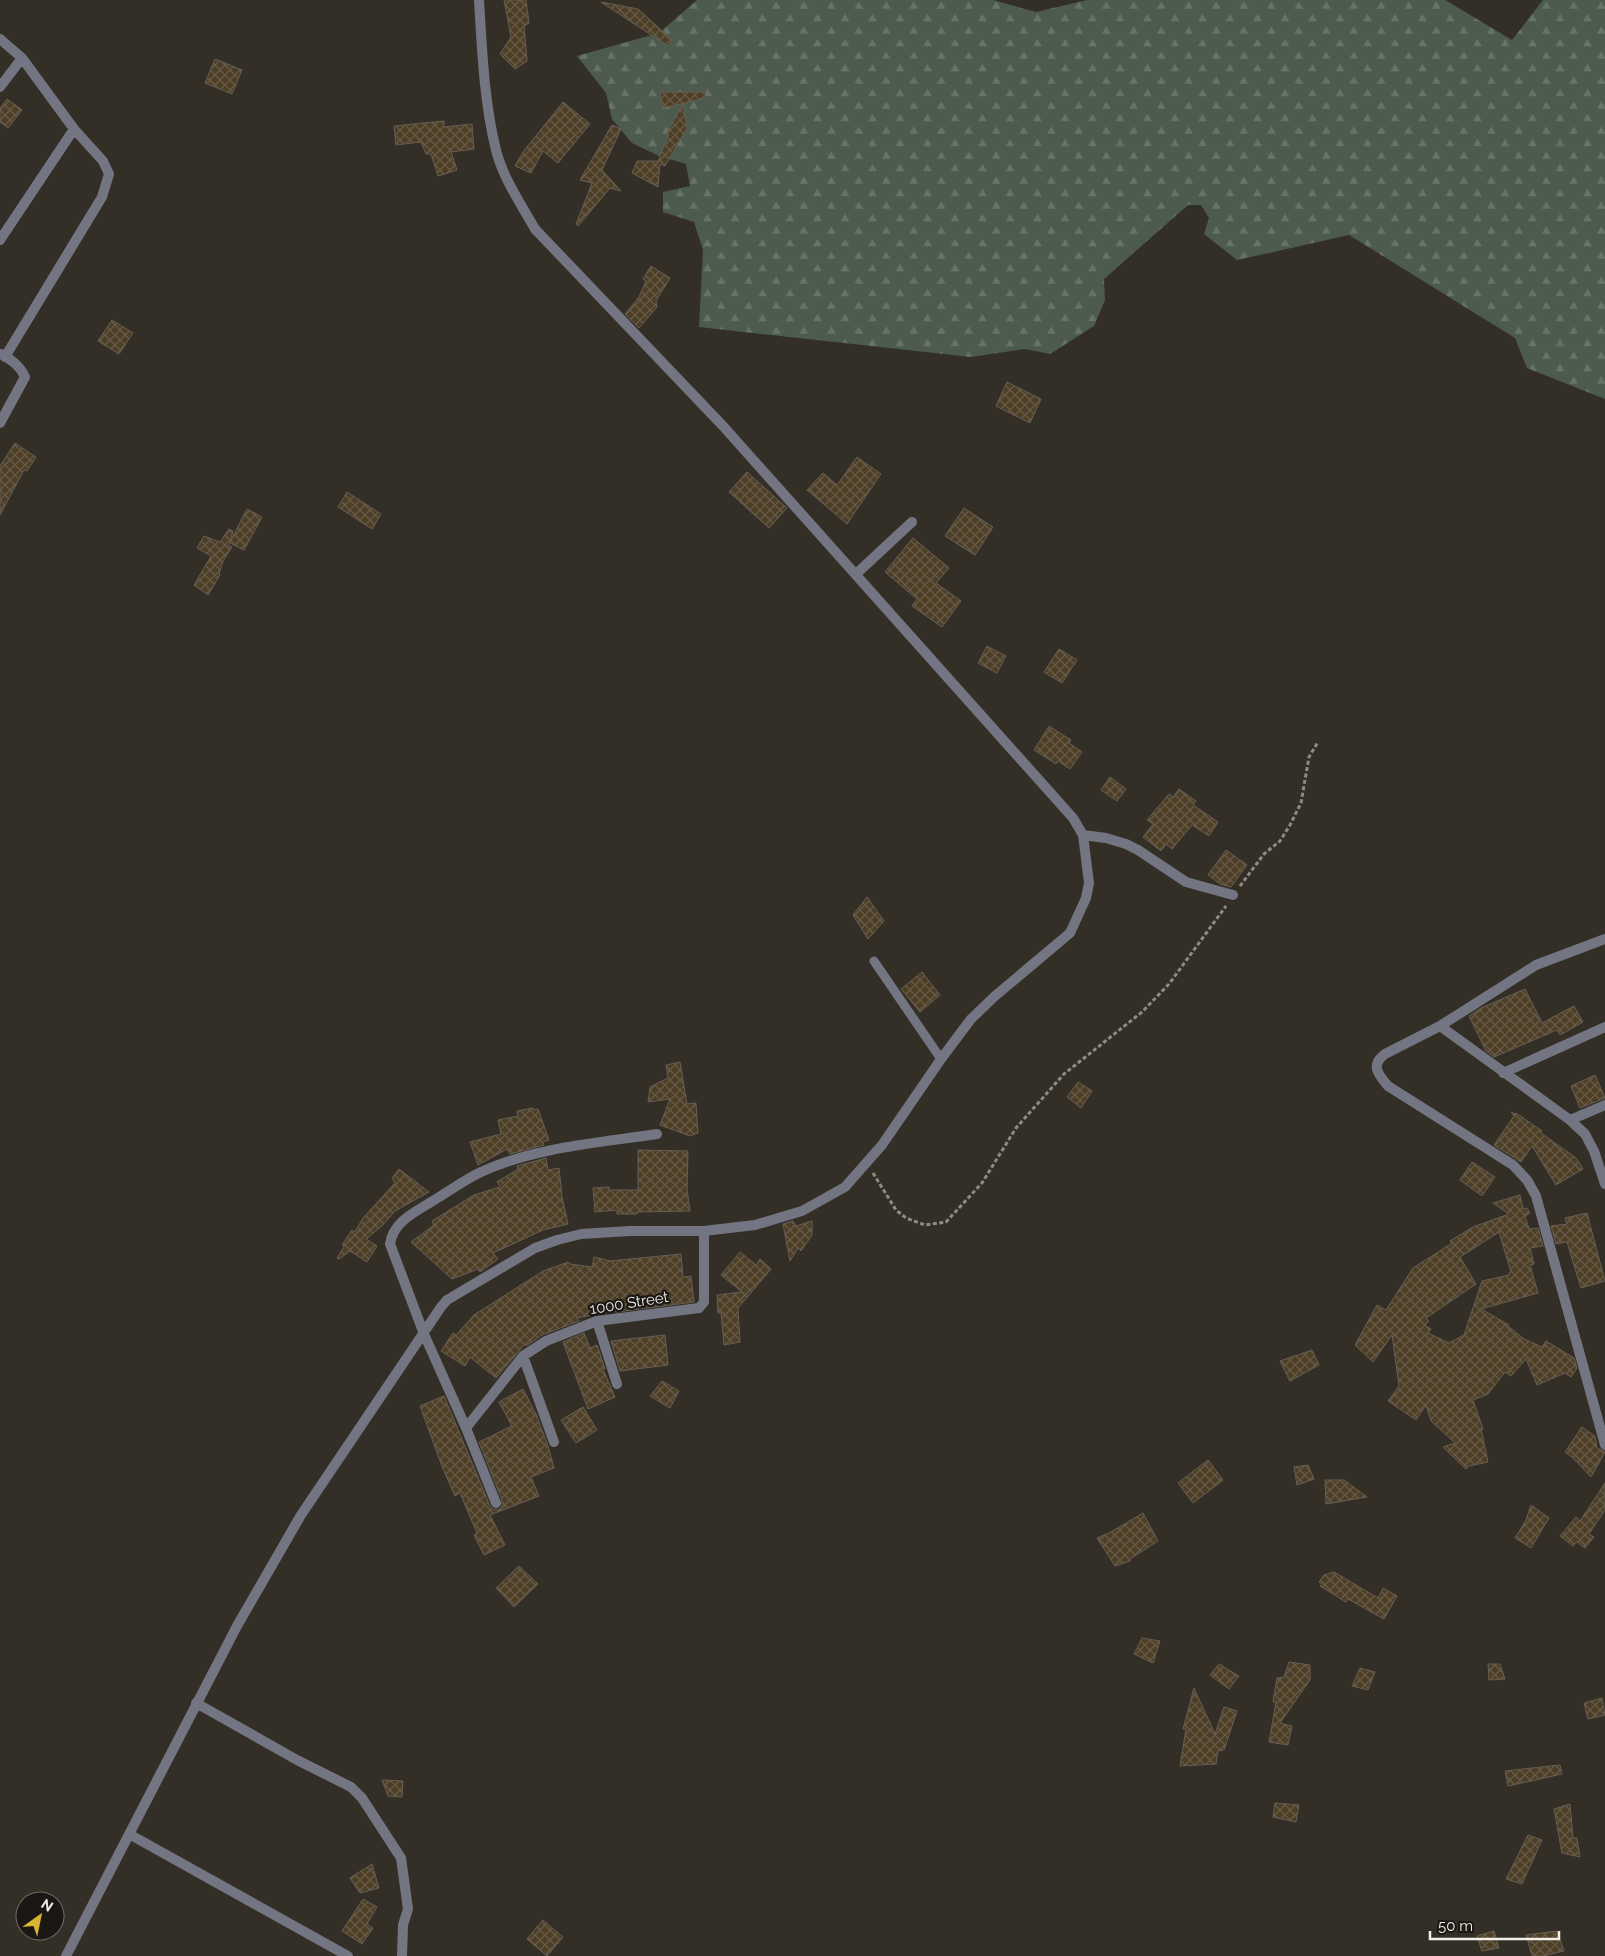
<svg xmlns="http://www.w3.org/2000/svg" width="1605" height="1956" font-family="Raleway,sans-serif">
  <defs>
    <pattern id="forest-firs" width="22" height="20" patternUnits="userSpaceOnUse" patternTransform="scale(1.25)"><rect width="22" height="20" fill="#4c5b4e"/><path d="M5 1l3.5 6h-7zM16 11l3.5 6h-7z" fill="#667368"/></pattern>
    <pattern id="building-cross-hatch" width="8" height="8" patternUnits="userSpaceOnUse" patternTransform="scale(1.25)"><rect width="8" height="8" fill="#4d3e26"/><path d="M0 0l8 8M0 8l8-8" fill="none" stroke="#675a46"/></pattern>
  </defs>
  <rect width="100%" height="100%" fill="#342f26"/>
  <!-- forest -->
  <path fill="url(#forest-firs)" d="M 697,0 L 993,0 L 1036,12 L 1087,0 L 1445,0 L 1512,40 L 1543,0 L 1605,0 L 1605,399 L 1527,368 L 1515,338 L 1349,235 L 1237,260 L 1204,234 L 1209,218 L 1201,205 L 1188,205 L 1104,279 L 1105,300 L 1094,326 L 1050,354 L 1025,349 L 971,357 L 699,327 L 703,250 L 694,222 L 663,212 L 663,192 L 690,186 L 686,164 L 659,156 L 632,143 L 612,119 L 606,93 L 577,56 L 659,33 Z"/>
  <!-- building -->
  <path fill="url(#building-cross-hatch)" stroke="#655f55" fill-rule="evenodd" d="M 504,0 L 526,0 L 529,23 L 524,26 L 527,61 L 515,69 L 500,54 L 511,37 Z
    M 601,2 L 638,9 L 672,40 L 668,46 Z
    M 215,59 L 242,70 L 232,94 L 205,83 Z
    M 660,92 L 705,92 L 706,98 L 663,108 Z
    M 7,99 L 22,110 L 8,128 L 0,122 L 0,108 Z
    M 563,102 L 590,124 L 558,163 L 543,151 L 531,173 L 515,166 L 523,152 Z
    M 683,104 L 687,128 L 665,166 L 660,164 L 658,187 L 632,173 L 637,161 L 658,161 L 669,134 L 667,133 Z
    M 444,121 L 444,127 L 472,124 L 474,149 L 451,152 L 457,170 L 438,176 L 431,154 L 426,154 L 421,142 L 396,145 L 394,126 Z
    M 612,125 L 621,129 L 602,170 L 621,191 L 610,188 L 578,226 L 576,224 L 592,183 L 580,180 Z
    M 651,266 L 670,278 L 656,301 L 657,307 L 639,328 L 625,314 L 639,297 L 646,281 L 643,279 Z
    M 112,320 L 133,333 L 119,354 L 98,341 Z
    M 1007,382 L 1041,399 L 1030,423 L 996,406 Z
    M 15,443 L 36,457 L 27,471 L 24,470 L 0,515 L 0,466 Z
    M 857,457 L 881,474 L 847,524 L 807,490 L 823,473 L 837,485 Z
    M 747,472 L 787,508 L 769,528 L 729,492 Z
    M 347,492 L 381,514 L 372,529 L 338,507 Z
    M 964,508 L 993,527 L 975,555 L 945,536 Z
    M 247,509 L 262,517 L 244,550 L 230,543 L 228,546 L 232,547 L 223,561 L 219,574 L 220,575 L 208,595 L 194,585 L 211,556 L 197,548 L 204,536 L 220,542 L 229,529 L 233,531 L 230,542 Z
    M 913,538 L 949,568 L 936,583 L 961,601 L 942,627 L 912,606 L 917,599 L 885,572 Z
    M 987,646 L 1006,656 L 997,673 L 978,663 Z
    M 1059,649 L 1077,660 L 1062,683 L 1044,672 Z
    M 1049,726 L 1071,740 L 1069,743 L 1082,752 L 1070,769 L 1058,761 L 1056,764 L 1034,750 Z
    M 1110,777 L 1126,789 L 1117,801 L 1101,790 Z
    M 1179,789 L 1196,801 L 1193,805 L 1218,822 L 1209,836 L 1192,825 L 1172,849 L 1166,844 L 1161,851 L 1143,837 L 1153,824 L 1147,820 L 1169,794 L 1173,797 Z
    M 1226,850 L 1247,865 L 1231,887 L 1220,884 L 1208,875 Z
    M 867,897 L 884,921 L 868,939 L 853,915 Z
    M 922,972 L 940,995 L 920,1012 L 901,989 Z
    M 1525,989 L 1542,1023 L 1574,1006 L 1583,1022 L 1560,1035 L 1557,1030 L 1494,1057 L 1486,1051 L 1469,1016 L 1481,1008 Z
    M 680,1062 L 687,1104 L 696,1103 L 698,1133 L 690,1136 L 660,1125 L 670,1099 L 648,1102 L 650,1087 L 668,1078 L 666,1065 Z
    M 1595,1075 L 1605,1098 L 1580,1108 L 1571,1086 Z
    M 1078,1082 L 1092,1091 L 1081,1108 L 1067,1097 Z
    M 533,1108 L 533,1110 L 538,1109 L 549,1140 L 543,1142 L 544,1145 L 510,1154 L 507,1149 L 478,1165 L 470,1142 L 501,1134 L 498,1120 L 518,1116 L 517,1111 Z
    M 1511,1112 L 1515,1114 L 1516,1113 L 1542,1131 L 1541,1133 L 1576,1158 L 1583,1169 L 1556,1185 L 1532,1146 L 1521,1162 L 1494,1145 L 1514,1116 Z
    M 638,1150 L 688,1151 L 687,1189 L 690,1211 L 637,1212 L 637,1214 L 617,1214 L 617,1210 L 595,1212 L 593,1188 L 609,1187 L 609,1190 L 638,1190 Z
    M 546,1158 L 548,1170 L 559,1168 L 562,1197 L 568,1224 L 543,1230 L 493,1253 L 498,1259 L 480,1272 L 478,1269 L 452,1279 L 411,1242 L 434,1225 L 432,1221 L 474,1195 L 500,1187 L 497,1182 L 518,1169 L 517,1166 Z
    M 1472,1162 L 1495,1177 L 1482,1196 L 1460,1180 Z
    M 399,1169 L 429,1192 L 395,1211 L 382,1226 L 366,1239 L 377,1246 L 367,1262 L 350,1251 L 339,1259 L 337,1258 L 344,1247 L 342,1245 L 352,1230 L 355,1232 L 363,1218 L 395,1183 L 392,1178 Z
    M 1520,1195 L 1523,1209 L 1527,1208 L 1530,1213 L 1525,1216 L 1529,1229 L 1538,1228 L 1543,1246 L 1530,1248 L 1534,1264 L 1530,1265 L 1538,1293 L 1481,1309 L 1509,1325 L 1508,1326 L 1524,1339 L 1542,1347 L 1546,1341 L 1574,1358 L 1577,1368 L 1571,1377 L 1565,1373 L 1537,1385 L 1526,1359 L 1511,1376 L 1505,1372 L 1488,1394 L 1473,1400 L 1483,1429 L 1481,1429 L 1488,1462 L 1469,1466 L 1466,1469 L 1443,1447 L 1455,1443 L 1431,1421 L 1426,1405 L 1416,1420 L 1388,1401 L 1399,1386 L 1392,1335 L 1373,1362 L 1355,1345 L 1377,1305 L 1386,1310 L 1413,1268 L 1452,1243 L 1450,1241 L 1473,1227 L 1509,1214 L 1493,1203 ZM 1499,1232 L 1511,1272 L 1509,1273 L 1509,1275 L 1482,1281 L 1464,1335 L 1449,1343 L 1428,1333 L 1431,1329 L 1425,1325 L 1429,1321 L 1426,1318 L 1476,1284 L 1460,1257 Z
    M 1587,1213 L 1605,1281 L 1581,1288 L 1567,1242 L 1556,1244 L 1551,1226 L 1567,1224 L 1565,1218 Z
    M 793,1221 L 796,1226 L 812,1221 L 812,1235 L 801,1251 L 798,1248 L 790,1261 L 783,1224 Z
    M 740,1252 L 756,1265 L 760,1259 L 771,1269 L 738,1308 L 740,1342 L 724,1345 L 721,1313 L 718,1313 L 717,1295 L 742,1292 L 721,1275 Z
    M 681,1254 L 683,1277 L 691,1276 L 694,1302 L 616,1312 L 615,1310 L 577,1318 L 579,1321 L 542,1335 L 526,1346 L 525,1344 L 496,1378 L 470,1357 L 465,1366 L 441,1351 L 453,1333 L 456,1335 L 474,1315 L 543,1271 L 568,1262 L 570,1264 L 592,1267 L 594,1257 L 610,1261 Z
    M 584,1333 L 590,1348 L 597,1345 L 605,1369 L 602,1367 L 615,1397 L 588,1409 L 563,1342 Z
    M 665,1335 L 668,1365 L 620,1371 L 611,1341 Z
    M 1312,1350 L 1319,1365 L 1290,1381 L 1280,1361 Z
    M 662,1381 L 679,1391 L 670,1408 L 650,1396 Z
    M 523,1389 L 536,1414 L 548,1446 L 554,1468 L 531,1477 L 539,1496 L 490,1515 L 505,1545 L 484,1555 L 474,1535 L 477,1533 L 460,1493 L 455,1496 L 443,1469 L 420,1406 L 444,1396 L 490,1506 L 492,1509 L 498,1510 L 502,1507 L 502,1500 L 479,1442 L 512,1426 L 499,1402 Z
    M 583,1407 L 597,1430 L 576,1443 L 561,1420 Z
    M 1582,1427 L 1595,1436 L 1597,1448 L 1605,1452 L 1591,1477 L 1572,1457 L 1565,1452 Z
    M 1208,1460 L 1223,1480 L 1193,1503 L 1178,1483 Z
    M 1308,1465 L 1314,1479 L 1297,1485 L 1294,1467 Z
    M 1325,1480 L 1344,1480 L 1367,1497 L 1326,1504 Z
    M 1605,1483 L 1605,1510 L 1589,1534 L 1594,1537 L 1585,1548 L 1577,1542 L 1573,1546 L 1560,1536 L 1576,1517 L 1580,1521 Z
    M 1531,1505 L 1549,1518 L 1531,1548 L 1515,1538 L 1526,1520 Z
    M 1143,1513 L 1158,1541 L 1130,1559 L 1130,1561 L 1115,1566 L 1097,1538 L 1111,1532 Z
    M 519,1566 L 538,1584 L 514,1607 L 496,1588 Z
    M 1334,1572 L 1378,1598 L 1383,1588 L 1397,1596 L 1384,1619 L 1348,1599 L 1346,1602 L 1320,1586 L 1322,1584 L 1319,1582 L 1324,1575 Z
    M 1142,1638 L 1160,1641 L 1153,1663 L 1134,1654 Z
    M 1289,1662 L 1310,1665 L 1310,1680 L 1280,1723 L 1292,1726 L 1288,1745 L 1269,1742 L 1276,1702 L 1273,1702 L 1277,1678 L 1284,1677 Z
    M 1219,1664 L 1239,1676 L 1229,1689 L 1210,1675 Z
    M 1488,1664 L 1500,1664 L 1505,1679 L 1489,1680 Z
    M 1360,1668 L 1375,1672 L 1368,1690 L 1352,1686 Z
    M 1194,1688 L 1215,1734 L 1224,1707 L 1237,1711 L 1224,1750 L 1218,1751 L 1216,1764 L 1180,1766 L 1186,1729 L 1183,1729 Z
    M 1602,1698 L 1605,1715 L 1588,1719 L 1584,1703 Z
    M 1560,1765 L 1562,1774 L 1508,1786 L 1505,1771 Z
    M 382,1780 L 403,1781 L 402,1797 L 388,1796 Z
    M 1275,1803 L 1299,1805 L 1296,1822 L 1273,1817 Z
    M 1570,1804 L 1573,1838 L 1577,1838 L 1580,1857 L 1562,1853 L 1554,1809 Z
    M 1528,1835 L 1542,1840 L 1522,1884 L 1506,1879 Z
    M 372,1864 L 379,1888 L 360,1893 L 350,1878 Z
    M 363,1899 L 377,1907 L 367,1924 L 373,1928 L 362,1944 L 342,1931 Z
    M 543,1920 L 563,1937 L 547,1956 L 527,1939 Z
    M 1494,1931 L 1499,1948 L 1482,1951 L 1477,1936 Z
    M 1557,1931 L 1564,1951 L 1543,1956 L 1532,1956 L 1526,1935 Z"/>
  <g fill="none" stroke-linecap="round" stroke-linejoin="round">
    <!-- path -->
    <path stroke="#8f8a83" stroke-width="3" stroke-dasharray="4 2.5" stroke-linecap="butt" d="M 1240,886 L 1264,854 L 1280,841 L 1290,825 L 1301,803 L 1309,757 L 1318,742
      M 873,1173 L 896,1210 L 906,1218 L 925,1225 L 946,1222 L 982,1183 L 1016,1128 L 1064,1074 L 1142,1012 L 1169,984 L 1226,906"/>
    <!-- service -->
    <path stroke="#737682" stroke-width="9" d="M 874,961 L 941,1059"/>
    <!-- minor -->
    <path stroke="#737682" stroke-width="10" d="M 0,39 L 22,58 L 74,129 L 103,161 L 109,174 L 102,197 L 5,357
      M 0,87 L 22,58
      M 0,240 L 74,129
      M 0,423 L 25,377 C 20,366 12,360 1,354
      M 856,574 L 912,522
      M 1083,835 L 1106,838 L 1126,844 L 1138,850 L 1186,882 L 1233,895
      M 1605,939 L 1536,965 L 1440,1026 L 1385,1054 C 1370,1065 1378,1074 1388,1086 L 1513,1165 L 1527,1180 L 1536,1196 L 1605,1445
      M 1440,1026 L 1570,1120 L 1585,1134 L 1594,1151 L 1605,1184
      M 1503,1073 L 1605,1027
      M 1570,1120 L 1605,1105
      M 597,1321 L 617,1384
      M 523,1356 L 554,1442
      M 466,1428 L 523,1356 L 546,1341 L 597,1321 L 699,1308 L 704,1302 L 704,1231
      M 496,1503 L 466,1428 L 424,1334 L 390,1244 C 393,1222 415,1212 431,1202 C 448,1192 464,1180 481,1172 C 535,1147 599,1143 657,1134
      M 196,1703 L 297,1760 L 351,1787 L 362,1798 L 401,1858 L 408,1909 L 403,1925 L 402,1956
      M 129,1834 L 348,1956
      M 66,1956 L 237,1626 L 301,1515 L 441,1307 L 447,1300 L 535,1248 L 557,1240 L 581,1234 L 630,1231 L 704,1231 L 755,1225 L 802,1211 L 845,1187 L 882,1145 L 941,1059 L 971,1019 L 995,996 L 1070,933 L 1086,898 L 1089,883 L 1083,835 L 1073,818 L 723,426 L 535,229 C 521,204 503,178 496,150 C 484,102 482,49 479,0"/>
  </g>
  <g text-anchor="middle" stroke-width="4.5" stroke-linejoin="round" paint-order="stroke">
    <!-- street labels -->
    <g font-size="15" fill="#f2eee9" stroke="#1a1714">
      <text transform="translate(629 1303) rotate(-9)" y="5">1000 Street</text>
    </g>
  </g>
  <!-- north arrow -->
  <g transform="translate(40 1916) rotate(33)"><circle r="24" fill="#1a1714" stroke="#706d69"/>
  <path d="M0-4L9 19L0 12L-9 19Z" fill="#d6b534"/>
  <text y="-8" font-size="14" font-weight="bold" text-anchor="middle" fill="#f2eee9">N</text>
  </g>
  <!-- scale -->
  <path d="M1430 1931v8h129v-8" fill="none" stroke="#f2eee9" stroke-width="2.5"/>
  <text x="1438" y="1931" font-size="15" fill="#f2eee9" stroke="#1a1714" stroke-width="4" paint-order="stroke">50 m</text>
</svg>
